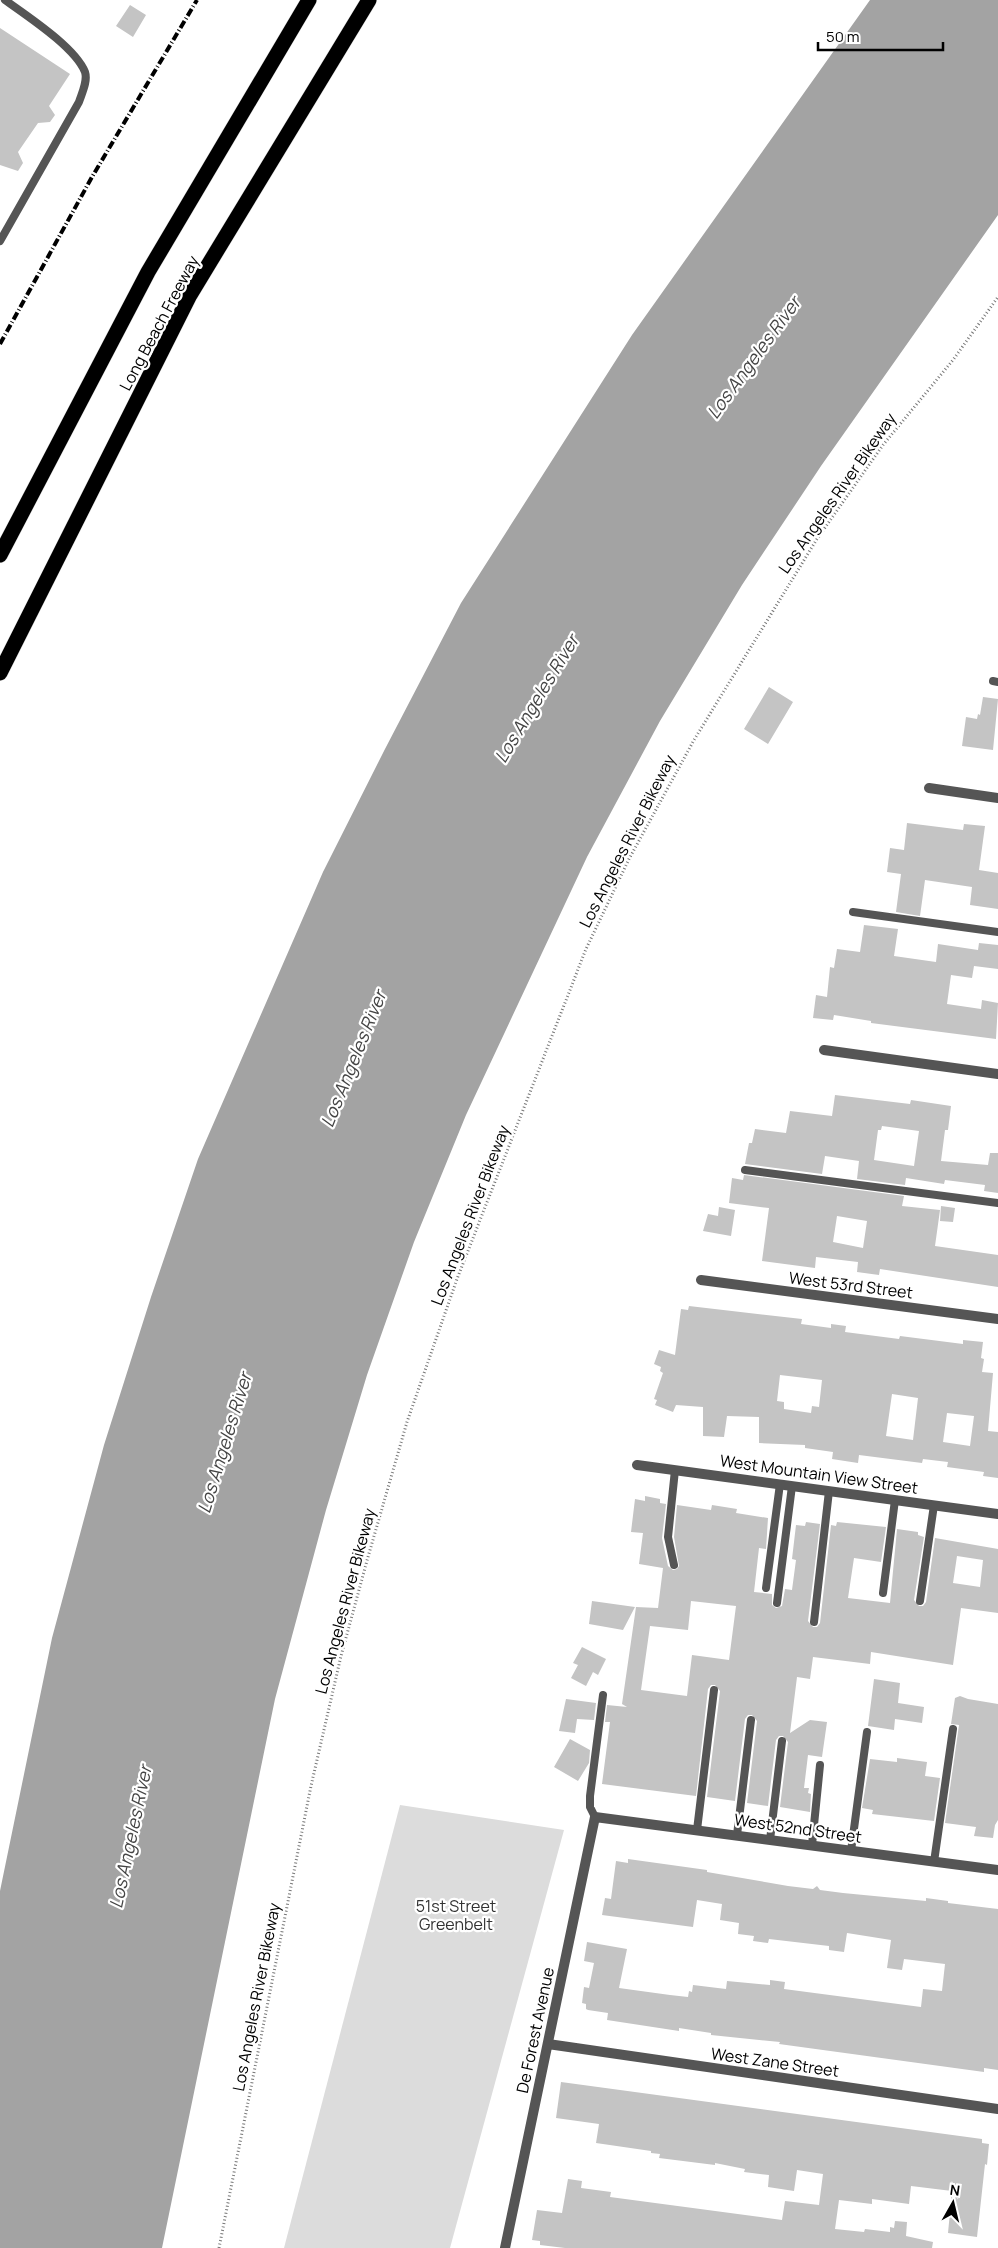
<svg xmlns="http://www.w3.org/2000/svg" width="998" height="2248" font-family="Manrope,sans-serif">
  <rect width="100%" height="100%" fill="#fff"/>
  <!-- green -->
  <path fill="#dcdcdc" d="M 400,1805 L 564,1830 L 450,2248 L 284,2248 Z"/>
  <!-- water -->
  <path fill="#a3a3a3" d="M 870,0 L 998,0 L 998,215 L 821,466 L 742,585 L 660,721 L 587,857 L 466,1115 L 414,1242 L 367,1375 L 326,1510 L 275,1699 L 162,2248 L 0,2248 L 0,1891 L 52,1638 L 104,1445 L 151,1297 L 198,1159 L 323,872 L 385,749 L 461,603 L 632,335 Z"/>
  <!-- building -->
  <path fill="#c4c4c4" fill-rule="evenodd" d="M 130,5 L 146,15 L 133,37 L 116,26 Z
    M 0,28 L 70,74 L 49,106 L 55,115 L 50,122 L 38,123 L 18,152 L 23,163 L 18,171 L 0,165 Z
    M 769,687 L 793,702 L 768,744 L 744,729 Z
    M 983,697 L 998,699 L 993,750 L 962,746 L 966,717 L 977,719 L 978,714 L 980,715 Z
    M 907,823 L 963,830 L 964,824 L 985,826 L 979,870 L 998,873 L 998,909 L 970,905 L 972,887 L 925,880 L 920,916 L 896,912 L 901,874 L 887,872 L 890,848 L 904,850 Z
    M 864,925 L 898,929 L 894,956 L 936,962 L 938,944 L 978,950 L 979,943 L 998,945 L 998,969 L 974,966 L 972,978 L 951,975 L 947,1004 L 981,1009 L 982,1000 L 998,1003 L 996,1039 L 871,1023 L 871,1021 L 834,1015 L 833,1020 L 813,1018 L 816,995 L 827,997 L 830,967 L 834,968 L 837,949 L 860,952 Z
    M 835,1095 L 910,1104 L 911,1100 L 951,1106 L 948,1130 L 945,1130 L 941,1161 L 988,1165 L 990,1153 L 998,1153 L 998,1193 L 984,1191 L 985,1185 L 945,1180 L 944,1184 L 906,1178 L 905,1185 L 857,1179 L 859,1161 L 825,1156 L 822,1174 L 745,1164 L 749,1143 L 752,1143 L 755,1129 L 786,1133 L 790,1111 L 832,1116 ZM 882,1126 L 919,1131 L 914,1166 L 874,1160 L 878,1130 L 881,1130 Z
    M 744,1175 L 904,1196 L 902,1206 L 940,1210 L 935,1246 L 998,1255 L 998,1287 L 880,1269 L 879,1275 L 857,1272 L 858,1262 L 816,1257 L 815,1268 L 762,1261 L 769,1208 L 729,1203 L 732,1178 L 743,1180 ZM 837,1216 L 867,1221 L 863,1248 L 833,1242 Z
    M 941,1206 L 955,1208 L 953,1222 L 940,1221 Z
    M 719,1207 L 735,1210 L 731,1236 L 703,1231 L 708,1214 L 718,1216 Z
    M 689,1306 L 802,1319 L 801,1324 L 831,1328 L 831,1324 L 846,1326 L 845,1332 L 899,1339 L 900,1336 L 963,1344 L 963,1340 L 983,1342 L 981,1358 L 984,1359 L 982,1372 L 993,1373 L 988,1431 L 998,1432 L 998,1478 L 983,1476 L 984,1472 L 947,1467 L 948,1462 L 923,1459 L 922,1463 L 859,1455 L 858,1463 L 832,1459 L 833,1452 L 805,1448 L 805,1445 L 759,1443 L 759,1417 L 727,1416 L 724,1437 L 703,1436 L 703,1407 L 676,1405 L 673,1412 L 655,1405 L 657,1400 L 654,1399 L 663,1373 L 660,1371 L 661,1367 L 654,1364 L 659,1350 L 675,1355 L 681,1309 L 688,1310 ZM 780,1375 L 822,1380 L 819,1407 L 812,1406 L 811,1413 L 784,1409 L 784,1402 L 777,1401 ZM 892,1394 L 918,1398 L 913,1440 L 886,1436 ZM 947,1413 L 974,1416 L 970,1446 L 943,1442 Z
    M 645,1496 L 660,1499 L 660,1503 L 666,1504 L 662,1538 L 668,1566 L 673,1570 L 677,1569 L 679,1566 L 674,1537 L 677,1505 L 711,1510 L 712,1505 L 737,1509 L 736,1513 L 768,1518 L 766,1549 L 759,1548 L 754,1592 L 772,1594 L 772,1605 L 776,1608 L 782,1606 L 785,1589 L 792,1590 L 796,1560 L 792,1559 L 796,1525 L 805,1526 L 806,1522 L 820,1524 L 808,1621 L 813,1627 L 817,1627 L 820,1623 L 831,1525 L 836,1526 L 837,1522 L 886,1527 L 881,1562 L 854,1558 L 848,1598 L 890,1603 L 897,1529 L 918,1532 L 918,1535 L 924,1537 L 914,1600 L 919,1606 L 923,1606 L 926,1602 L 935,1538 L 998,1549 L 998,1613 L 961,1608 L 953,1665 L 871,1652 L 870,1664 L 813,1657 L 810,1679 L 797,1677 L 790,1733 L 810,1720 L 827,1722 L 822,1757 L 808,1755 L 804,1788 L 809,1788 L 808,1793 L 811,1794 L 810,1812 L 780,1807 L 788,1742 L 783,1736 L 779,1736 L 776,1740 L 768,1806 L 747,1803 L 757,1721 L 752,1715 L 748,1715 L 745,1719 L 735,1801 L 707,1797 L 720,1691 L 715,1685 L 711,1685 L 708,1689 L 696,1796 L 602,1784 L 610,1722 L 605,1722 L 607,1705 L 627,1707 L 622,1704 L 636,1607 L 658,1608 L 663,1568 L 639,1564 L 643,1533 L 631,1532 L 635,1499 L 645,1501 ZM 957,1556 L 983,1560 L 980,1587 L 953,1583 ZM 691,1601 L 736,1606 L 729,1660 L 692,1655 L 687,1696 L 641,1690 L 650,1626 L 688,1630 Z
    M 592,1601 L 635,1607 L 623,1630 L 589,1624 Z
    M 582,1647 L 606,1659 L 598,1675 L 593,1672 L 586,1686 L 571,1678 L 578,1665 L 573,1663 Z
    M 874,1679 L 900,1683 L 898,1703 L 924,1707 L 922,1723 L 895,1719 L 894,1730 L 868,1726 Z
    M 960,1696 L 968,1699 L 998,1704 L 998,1820 L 995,1825 L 993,1838 L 974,1836 L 976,1827 L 945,1823 L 959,1725 L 951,1724 L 955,1698 Z
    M 566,1699 L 596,1703 L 594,1720 L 577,1719 L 575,1733 L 559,1731 Z
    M 570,1739 L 590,1750 L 589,1763 L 578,1781 L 554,1767 Z
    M 897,1758 L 927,1762 L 925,1776 L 940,1778 L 934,1821 L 872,1814 L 873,1810 L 862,1808 L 870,1759 L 897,1762 Z
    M 628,1859 L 707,1870 L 707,1872 L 788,1886 L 813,1889 L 817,1886 L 820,1890 L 843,1893 L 926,1901 L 926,1898 L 948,1901 L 948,1903 L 998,1909 L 998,2070 L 984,2068 L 984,2072 L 779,2044 L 780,2042 L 711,2035 L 711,2033 L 679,2028 L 679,2031 L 607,2020 L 608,2013 L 588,2010 L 586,2009 L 586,2004 L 582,2003 L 584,1987 L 589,1988 L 594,1963 L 584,1961 L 587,1942 L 627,1949 L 619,1988 L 670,1995 L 688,1997 L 689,1991 L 692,1992 L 693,1985 L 726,1989 L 727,1981 L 770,1985 L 770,1980 L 785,1982 L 784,1989 L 921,2007 L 923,1989 L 942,1991 L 945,1964 L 904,1959 L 902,1970 L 887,1968 L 891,1940 L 847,1933 L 844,1952 L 829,1950 L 829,1946 L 769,1939 L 768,1943 L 753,1941 L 754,1936 L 738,1934 L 739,1923 L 720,1920 L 722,1904 L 697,1900 L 693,1927 L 602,1915 L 605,1898 L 611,1899 L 616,1861 L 628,1863 Z
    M 561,2082 L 982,2139 L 982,2143 L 989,2144 L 987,2165 L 985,2164 L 977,2237 L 948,2233 L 952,2191 L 911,2186 L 909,2204 L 872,2199 L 872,2204 L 839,2200 L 835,2229 L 864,2232 L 865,2229 L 890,2232 L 890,2227 L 894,2228 L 895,2221 L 907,2222 L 906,2236 L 933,2242 L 932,2248 L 565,2248 L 540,2245 L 540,2241 L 532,2240 L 537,2210 L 562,2213 L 568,2179 L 582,2181 L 581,2188 L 611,2192 L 610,2197 L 782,2220 L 785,2201 L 819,2205 L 823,2174 L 797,2170 L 794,2191 L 768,2187 L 769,2175 L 744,2172 L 745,2169 L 715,2163 L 715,2165 L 659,2158 L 660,2154 L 651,2153 L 651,2151 L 596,2143 L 599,2124 L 556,2118 Z"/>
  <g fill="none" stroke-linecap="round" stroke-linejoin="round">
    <defs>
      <path id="motorway" d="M 0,555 L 148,272 L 309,0
        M 0,673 L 190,295 L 369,0"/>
    </defs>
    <!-- motorway casing -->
    <use href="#motorway" stroke="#dbdbdb" stroke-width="16"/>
    <!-- path -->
    <path stroke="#777" stroke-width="3" stroke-dasharray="1 2.5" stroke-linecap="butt" d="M 219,2248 L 311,1786 L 341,1656 L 368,1557 L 407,1422 L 457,1279 L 586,949 L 629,859 L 694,740 L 817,539 L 883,445 L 953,360 L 998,297"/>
    <!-- service -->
    <path stroke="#555" stroke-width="8" d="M 0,241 L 79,102 C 82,93 88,81 85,72 C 75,47 27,16 5,0
      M 993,681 L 998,682
      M 853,912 L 998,932
      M 745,1170 L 998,1203
      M 674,1565 L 668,1537 L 675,1470
      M 766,1588 L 780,1484
      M 883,1593 L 895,1500
      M 920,1601 L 934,1505
      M 777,1603 L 792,1486
      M 814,1622 L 829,1491
      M 595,1817 L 590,1807 L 590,1796 L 603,1695
      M 697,1830 L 714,1690
      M 737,1835 L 751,1720
      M 770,1840 L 782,1741
      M 812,1845 L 820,1765
      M 851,1851 L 867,1732
      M 934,1862 L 953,1729"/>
    <!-- minor -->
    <path stroke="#555" stroke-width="10" d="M 929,788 L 998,798
      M 824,1050 L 998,1074
      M 701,1280 L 998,1319
      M 637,1465 L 998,1514
      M 548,2044 L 998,2109
      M 505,2248 L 595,1817 L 998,1870"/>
    <!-- motorway -->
    <use href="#motorway" stroke="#000" stroke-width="15"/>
    <!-- rail -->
    <path stroke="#000" stroke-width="4" stroke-dasharray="8 2.5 1 2.5" stroke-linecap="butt" d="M 0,344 L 92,177 L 197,0"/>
  </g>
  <g text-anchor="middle" stroke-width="4.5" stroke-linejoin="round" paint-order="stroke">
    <!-- street labels -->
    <g font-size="16" fill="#000" stroke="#fff">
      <text transform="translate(159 323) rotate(-62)" y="6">Long Beach Freeway</text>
      <text transform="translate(837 493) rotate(-55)" y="6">Los Angeles River Bikeway</text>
      <text transform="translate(627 841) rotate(-63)" y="6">Los Angeles River Bikeway</text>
      <text transform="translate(470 1215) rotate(-69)" y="6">Los Angeles River Bikeway</text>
      <text transform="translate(851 1285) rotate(7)" y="6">West 53rd Street</text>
      <text transform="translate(819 1474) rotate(8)" y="6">West Mountain View Street</text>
      <text transform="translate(345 1601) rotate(-75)" y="6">Los Angeles River Bikeway</text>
      <text transform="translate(798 1828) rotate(8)" y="6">West 52nd Street</text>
      <text transform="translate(256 1997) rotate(-79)" y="6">Los Angeles River Bikeway</text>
      <text transform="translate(535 2030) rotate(-78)" y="6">De Forest Avenue</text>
      <text transform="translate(775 2062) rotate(8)" y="6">West Zane Street</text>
    </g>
    <!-- park labels -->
    <g font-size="16" fill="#333" stroke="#fff">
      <text x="456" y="1912">51st Street<tspan x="456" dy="18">Greenbelt</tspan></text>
    </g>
    <!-- water labels -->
    <g font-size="18" font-style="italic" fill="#444" stroke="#fff">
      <text transform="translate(754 358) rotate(-54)" y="6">Los Angeles River</text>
      <text transform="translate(537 699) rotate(-59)" y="6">Los Angeles River</text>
      <text transform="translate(354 1059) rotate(-68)" y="6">Los Angeles River</text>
      <text transform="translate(225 1443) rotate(-73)" y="6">Los Angeles River</text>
      <text transform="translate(131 1837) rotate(-78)" y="6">Los Angeles River</text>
    </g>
  </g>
  <!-- north arrow -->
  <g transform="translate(953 2203) rotate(8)" stroke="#ffffff" stroke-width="4" paint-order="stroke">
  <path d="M0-4L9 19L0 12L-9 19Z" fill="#000000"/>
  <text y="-8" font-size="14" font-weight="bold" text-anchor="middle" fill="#000000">N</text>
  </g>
  <!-- scale -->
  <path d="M818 42v8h125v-8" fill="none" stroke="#000000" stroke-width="2.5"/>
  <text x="826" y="42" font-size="15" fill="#000000" stroke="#ffffff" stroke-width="4" paint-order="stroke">50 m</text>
</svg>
